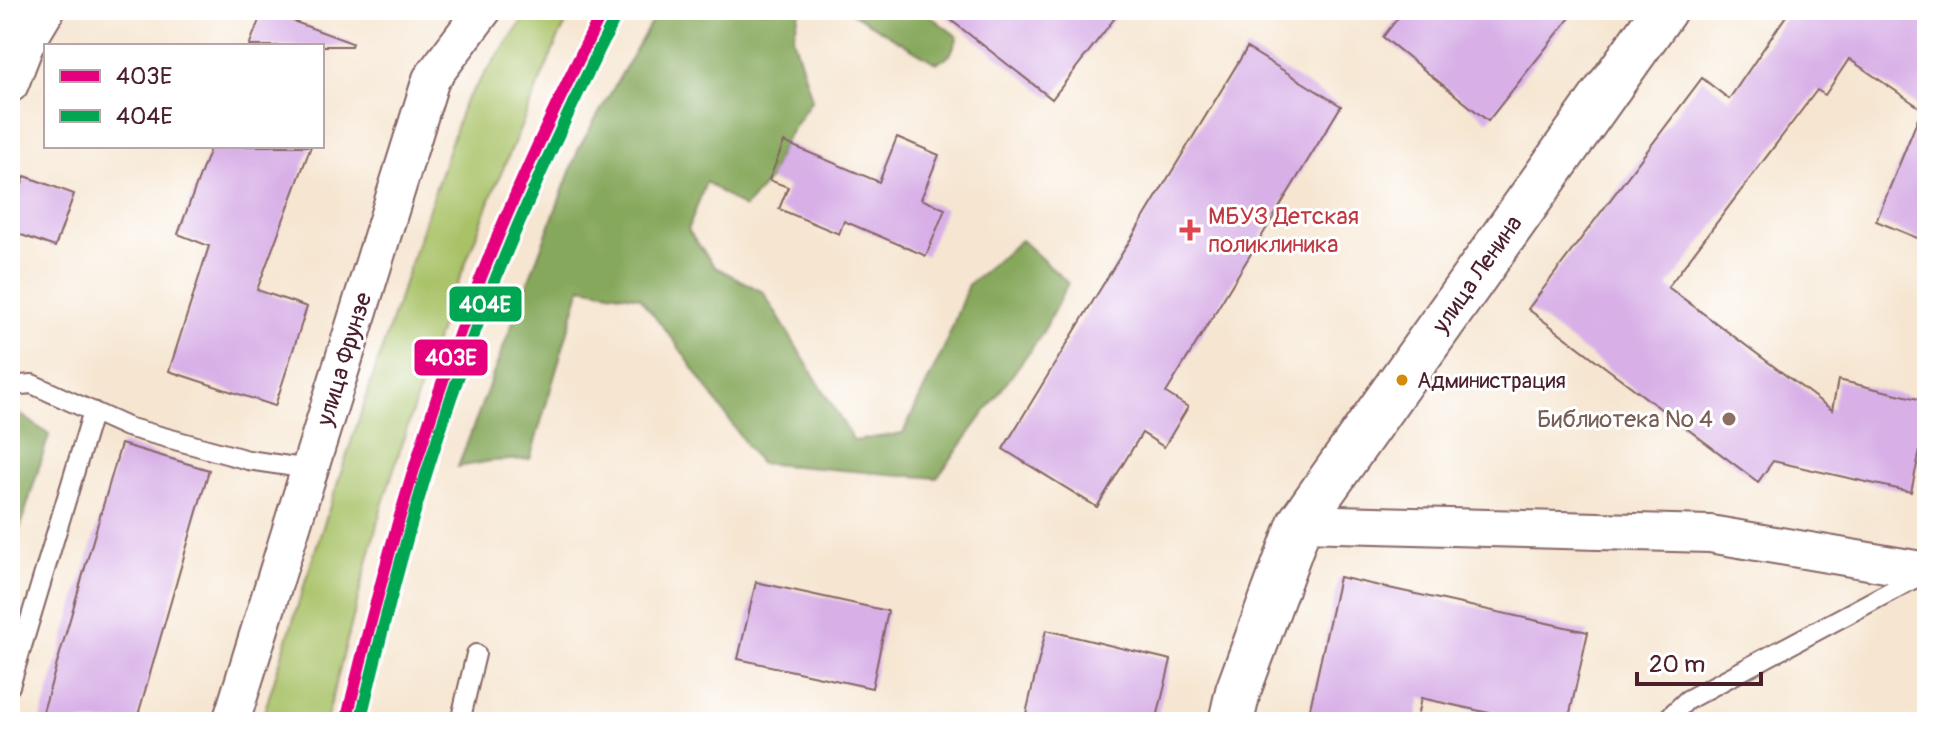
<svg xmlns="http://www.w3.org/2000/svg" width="1937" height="732" font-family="Pangolin,sans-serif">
  <rect width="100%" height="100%" fill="#fff"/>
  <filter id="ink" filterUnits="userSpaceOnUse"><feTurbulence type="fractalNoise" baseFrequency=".0125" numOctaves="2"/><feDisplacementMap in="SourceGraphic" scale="16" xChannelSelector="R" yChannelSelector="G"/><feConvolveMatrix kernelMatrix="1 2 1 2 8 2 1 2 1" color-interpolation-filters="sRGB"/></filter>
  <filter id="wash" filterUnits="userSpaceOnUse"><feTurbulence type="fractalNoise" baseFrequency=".006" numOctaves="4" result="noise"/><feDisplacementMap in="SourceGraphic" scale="32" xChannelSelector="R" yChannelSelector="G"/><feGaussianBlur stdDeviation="1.8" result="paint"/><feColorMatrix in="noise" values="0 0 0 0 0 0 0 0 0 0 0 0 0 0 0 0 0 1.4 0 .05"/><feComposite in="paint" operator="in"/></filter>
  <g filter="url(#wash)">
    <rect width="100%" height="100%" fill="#f6e6d1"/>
    <!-- green -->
    <path fill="#a9c268" stroke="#7a704a" stroke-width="2" d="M 530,10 L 573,10 L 558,39 L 494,190 L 433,347 L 381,509 L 326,722 L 261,722 L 315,551 L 464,103 Z"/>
    <!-- forest -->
    <path fill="#86a85c" stroke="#686444" stroke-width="2" d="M 668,10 L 800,10 L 793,37 L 812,99 L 784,142 L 769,180 L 744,208 L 706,182 L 688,230 L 715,267 L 763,292 L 854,441 L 903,433 L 944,348 L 968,285 L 1021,240 L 1068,283 L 1042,334 L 937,478 L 759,463 L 673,339 L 639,297 L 581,287 L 530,459 L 491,461 L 458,467 L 579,148 L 656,14 Z
      M 847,10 L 922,10 L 958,37 L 950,55 L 936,63 Z
      M 10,411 L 16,411 L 49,435 L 10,561 Z"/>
    <g id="blocks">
      <!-- building -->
      <path fill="#d8b0e7" d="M 263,10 L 352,43 L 351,46 L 249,46 Z
        M 938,10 L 1121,10 L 1052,99 Z
        M 1404,10 L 1576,10 L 1488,121 L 1383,37 Z
        M 1790,10 L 1927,10 L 1927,242 L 1876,221 L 1922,109 L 1849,59 L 1825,95 L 1817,90 L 1668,287 L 1832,410 L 1838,380 L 1927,401 L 1927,419 L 1911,492 L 1773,461 L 1758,482 L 1528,309 L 1702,78 L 1729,99 Z
        M 1247,48 L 1341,106 L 1166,393 L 1188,407 L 1164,447 L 1142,433 L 1097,507 L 1003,449 Z
        M 897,137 L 939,155 L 921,199 L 945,209 L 926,256 L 844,221 L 839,234 L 779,209 L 788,187 L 769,180 L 784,142 L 879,182 Z
        M 211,146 L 311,146 L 257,290 L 307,307 L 275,406 L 169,371 L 209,246 L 178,234 Z
        M 25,176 L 74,194 L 55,247 L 10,231 L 10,219 Z
        M 121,444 L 209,470 L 136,722 L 40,722 Z
        M 1339,577 L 1588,632 L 1568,722 L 1530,722 L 1421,698 L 1416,722 L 1307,722 Z
        M 756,582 L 888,611 L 872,688 L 738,659 Z
        M 1046,630 L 1171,660 L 1156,722 L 1024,722 Z"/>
    </g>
  </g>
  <g filter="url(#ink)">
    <use href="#blocks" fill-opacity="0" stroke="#866565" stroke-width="2"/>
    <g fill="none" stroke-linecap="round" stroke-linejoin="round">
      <defs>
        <path id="service" d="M 10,386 L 32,384 L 127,427 L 248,460 L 309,469
          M 10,686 L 93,411
          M 460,722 L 476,654
          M 1664,722 L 1687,700 L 1921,575"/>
        <path id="minor" d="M 10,84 L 25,45 L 46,10
          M 1300,523 L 1710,534 L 1927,571
          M 231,722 L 431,79 L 483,10"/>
        <path id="primary" d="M 1231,722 L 1238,691 L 1300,523 L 1664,10"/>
      </defs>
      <!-- service casing -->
      <use href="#service" stroke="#866565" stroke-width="22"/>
      <!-- minor casing -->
      <use href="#minor" stroke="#866565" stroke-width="40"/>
      <!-- primary casing -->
      <use href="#primary" stroke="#866565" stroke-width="48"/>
      <!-- service -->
      <use href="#service" stroke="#fff" stroke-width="18"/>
      <!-- minor -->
      <use href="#minor" stroke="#fff" stroke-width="36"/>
      <!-- primary -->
      <use href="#primary" stroke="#fff" stroke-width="44"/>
      <defs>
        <path id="rail-1" d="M 346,722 C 375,599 408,479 450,360 C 492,240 546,124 603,10"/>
        <path id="rail-2" d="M 360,722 C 389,600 421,479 464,361 C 507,242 559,129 616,16"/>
      </defs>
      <!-- rail-1 casing -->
      <use href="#rail-1" stroke="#fff" stroke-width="18"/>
      <!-- rail-2 casing -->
      <use href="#rail-2" stroke="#fff" stroke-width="18"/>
      <!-- rail-1 -->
      <use href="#rail-1" stroke="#e5007d" stroke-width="12"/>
      <!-- rail-2 -->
      <use href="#rail-2" stroke="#00a651" stroke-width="12"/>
    </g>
  </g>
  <!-- markers -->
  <path fill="#e0444e" stroke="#fff" stroke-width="3" d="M1186 218h8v8h8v8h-8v8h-8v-8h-8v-8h8z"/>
  <circle fill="#d48b09" stroke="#fff" stroke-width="3" cx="1402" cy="380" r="7"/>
  <circle fill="#8d6e63" stroke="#fff" stroke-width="3" cx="1729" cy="419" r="8"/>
  <g text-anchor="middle" stroke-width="6" stroke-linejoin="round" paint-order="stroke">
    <!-- bus labels -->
    <g font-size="22" fill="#4a1f2b" stroke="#fff" text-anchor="start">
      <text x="1417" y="388">Администрация</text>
    </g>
    <!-- health labels -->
    <g font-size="24" fill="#be3a42" stroke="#fff" text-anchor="start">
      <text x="1208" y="224">МБУЗ Детская<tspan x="1208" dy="28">поликлиника</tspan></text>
    </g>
    <!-- street labels -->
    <g font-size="24" fill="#4a1f2b" stroke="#fff">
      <text transform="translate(1477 274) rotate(-55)" y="8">улица Ленина</text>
      <text transform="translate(344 359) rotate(-73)" y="8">улица Фрунзе</text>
    </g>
    <!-- education labels -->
    <g font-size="24" fill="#785e54" stroke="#fff" text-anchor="end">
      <text x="1713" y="427">Библиотека № 4</text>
    </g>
  </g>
  <g stroke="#fff" stroke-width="3">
    <rect x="448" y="285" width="75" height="38" rx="8" fill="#00a651"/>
    <rect x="413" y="338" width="76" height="39" rx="8" fill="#e5007d"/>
  </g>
  <g font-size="22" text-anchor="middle" font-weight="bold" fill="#fff">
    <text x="485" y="312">404Е</text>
    <text x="451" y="365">403Е</text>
  </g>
  <!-- margin -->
  <rect width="1937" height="732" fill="none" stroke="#fff" stroke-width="40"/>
  <!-- legend -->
  <rect x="44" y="44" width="280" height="104" fill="#ffffff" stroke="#b7a5aa" stroke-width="2"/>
  <rect x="60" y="70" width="40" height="12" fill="#e5007d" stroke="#b7a5aa" stroke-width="2"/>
  <text x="116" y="84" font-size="24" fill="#4a1f2b">403Е</text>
  <rect x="60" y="110" width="40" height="12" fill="#00a651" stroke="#b7a5aa" stroke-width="2"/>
  <text x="116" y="124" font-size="24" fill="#4a1f2b">404Е</text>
  <!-- scale -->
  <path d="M1637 672v12h124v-12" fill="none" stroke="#4a1f2b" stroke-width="4"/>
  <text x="1649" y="672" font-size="24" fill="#4a1f2b" stroke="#ffffff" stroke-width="6" paint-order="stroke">20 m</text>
</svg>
